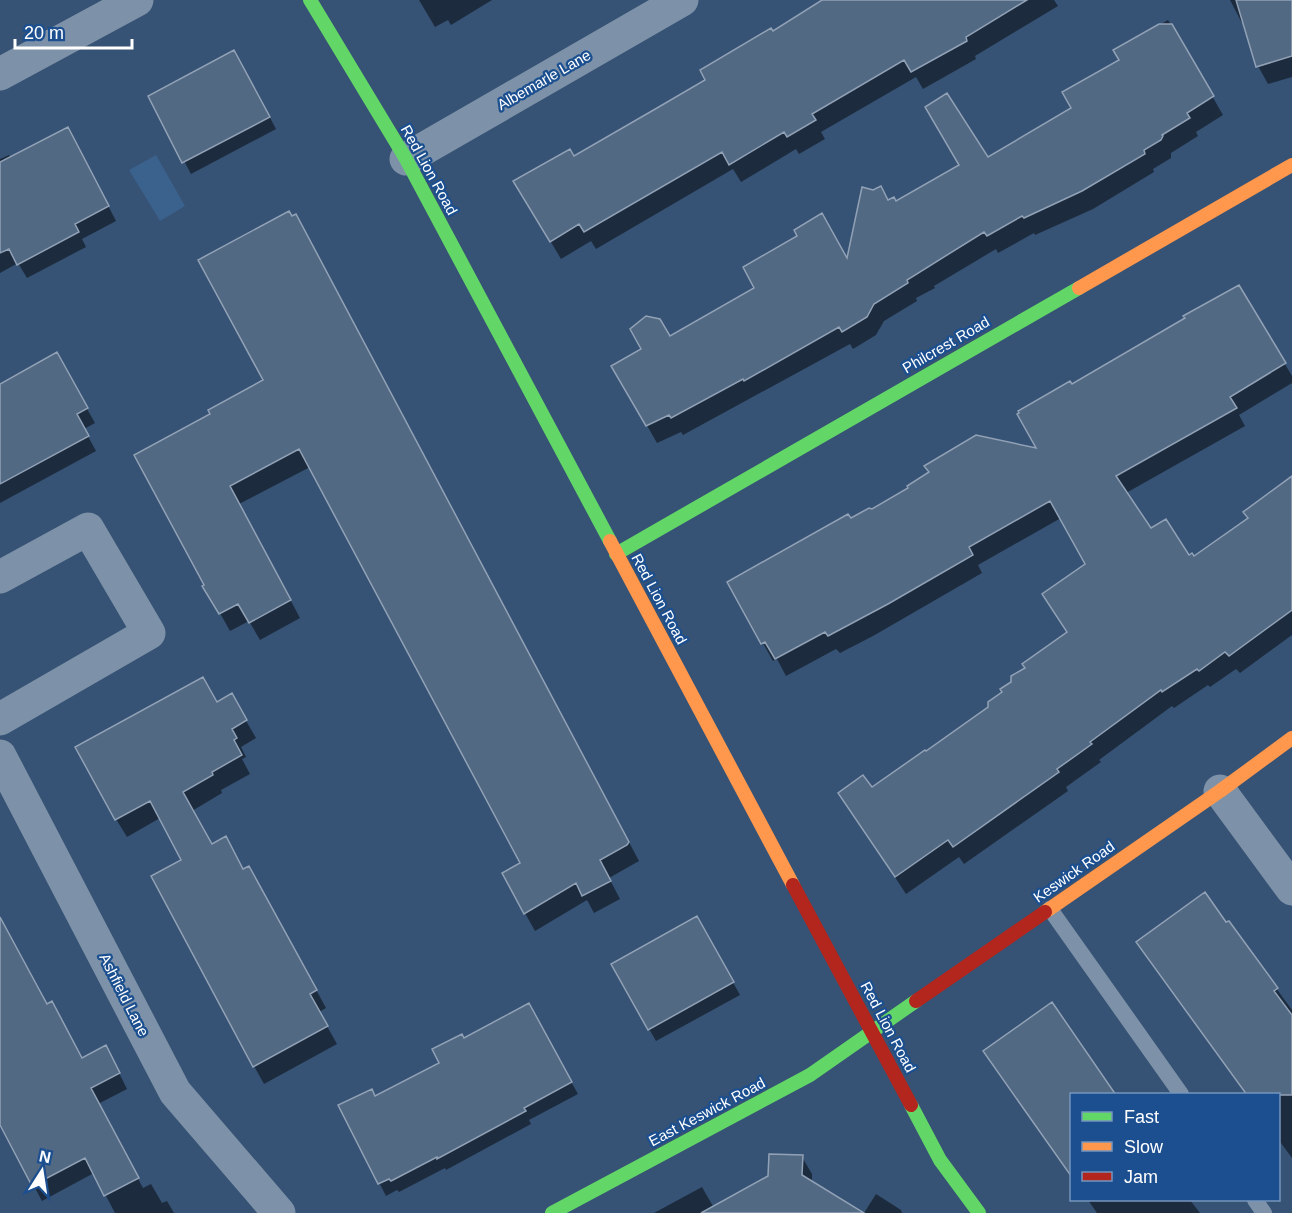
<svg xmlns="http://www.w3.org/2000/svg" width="1292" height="1213" font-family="Arial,sans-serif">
  <rect width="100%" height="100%" fill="#365274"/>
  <!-- water -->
  <path fill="#3b618d" d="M 156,155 L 185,206 L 160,221 L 129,170 Z"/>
  <!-- shadow -->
  <path fill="#0007" d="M 419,0 L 492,0 L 451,25 L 448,20 L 435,27 Z
    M 828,0 L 1054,0 L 1058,6 L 975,56 L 976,59 L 923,89 L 916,77 L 821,132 L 825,139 L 799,154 L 796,149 L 741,182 L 733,169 L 596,249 L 591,241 L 561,259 L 515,181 L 574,158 L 707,80 L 773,33 Z
    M 1230,0 L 1292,0 L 1292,77 L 1268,84 L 1258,66 L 1244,22 L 1242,23 Z
    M 1168,20 L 1223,115 L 1196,132 L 1198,136 L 1171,153 L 1171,158 L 1153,169 L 1154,172 L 1093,209 L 1035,235 L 1034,233 L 998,253 L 996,249 L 934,286 L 935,288 L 916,298 L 917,301 L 884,321 L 876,335 L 853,349 L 850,344 L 683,435 L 681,432 L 657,443 L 613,366 L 669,338 L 848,262 L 888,202 L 895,203 L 988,159 L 1073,109 L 1121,60 L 1116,51 Z
    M 241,63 L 276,129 L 191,174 L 150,96 Z
    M 76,143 L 116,221 L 82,239 L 86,247 L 27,278 L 18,263 L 0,273 L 0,159 L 9,155 L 11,158 Z
    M 305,234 L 639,861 L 609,878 L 620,899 L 594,913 L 587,900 L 535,931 L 525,913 L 522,864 L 310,467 L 239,504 L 300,618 L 260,640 L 249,621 L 230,631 L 220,613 L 212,415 L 265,380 Z
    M 1239,287 L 1292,376 L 1292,383 L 1239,415 L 1245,426 L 1126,493 L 1151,530 L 1188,557 L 1194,558 L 1249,519 L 1292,478 L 1292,635 L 1240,673 L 1236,669 L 1210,687 L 1208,685 L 1174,708 L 1172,706 L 1099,760 L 1101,762 L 1066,787 L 1068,791 L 964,864 L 959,857 L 906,894 L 840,793 L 871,789 L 989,708 L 1027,669 L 1068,633 L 1087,564 L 1061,518 L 978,565 L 982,573 L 873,636 L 840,653 L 836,649 L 786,676 L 777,659 L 773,661 L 729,583 L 850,520 L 1039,450 L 1072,386 Z
    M 56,354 L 95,423 L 84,429 L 96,451 L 0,503 L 0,386 Z
    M 231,695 L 256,738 L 241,747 L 246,757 L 242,759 L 250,774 L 221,790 L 222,793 L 192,811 L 211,846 L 244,870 L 259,885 L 326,1008 L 319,1012 L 337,1044 L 264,1084 L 254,1066 L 183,861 L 160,818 L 127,837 L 116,819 L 217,704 Z
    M 0,918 L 47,1005 L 82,1060 L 114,1063 L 127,1089 L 98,1104 L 143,1188 L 151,1184 L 162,1203 L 167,1201 L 174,1213 L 115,1213 L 94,1173 L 42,1201 L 0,1123 Z
    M 697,918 L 740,995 L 656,1041 L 613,965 Z
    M 1228,923 L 1292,1010 L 1292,1158 L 1278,1139 L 1278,1094 L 1246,1094 L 1149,960 L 1138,943 Z
    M 528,1005 L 578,1094 L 529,1120 L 531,1124 L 446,1170 L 445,1168 L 399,1192 L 397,1190 L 386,1196 L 340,1106 L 375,1097 L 441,1063 L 464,1039 Z
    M 991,1063 L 1072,1094 L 1072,1176 Z
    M 802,1157 L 812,1174 L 812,1183 L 861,1213 L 654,1213 L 702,1187 L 714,1208 Z
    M 876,1194 L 901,1210 L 902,1213 L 864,1213 Z
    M 1088,1200 L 1190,1200 L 1200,1213 L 1097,1213 Z"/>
  <!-- building -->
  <path fill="#526984" stroke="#92a2b6" stroke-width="1.5" d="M 822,0 L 1027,0 L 966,37 L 967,41 L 911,72 L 904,60 L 812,114 L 816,120 L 787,137 L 784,132 L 729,165 L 722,152 L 584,232 L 579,224 L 550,242 L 513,181 L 570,149 L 574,156 L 657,108 L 705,80 L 700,70 L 771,28 L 773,31 Z
    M 1236,0 L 1292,0 L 1292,56 L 1256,67 Z
    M 1159,24 L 1172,24 L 1214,96 L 1187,113 L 1190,118 L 1162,135 L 1163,136 L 1161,140 L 1144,150 L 1145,154 L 1082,191 L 1024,218 L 1022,216 L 987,236 L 984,232 L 907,280 L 908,283 L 874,304 L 867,317 L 842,332 L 839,327 L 744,381 L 743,379 L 671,418 L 669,415 L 646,426 L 611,366 L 641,349 L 630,329 L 646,316 L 660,319 L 670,336 L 754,288 L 743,267 L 797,236 L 794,230 L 822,213 L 847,258 L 862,187 L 873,190 L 881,186 L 888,200 L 894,197 L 896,201 L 959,165 L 925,107 L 947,93 L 988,157 L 1071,108 L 1062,92 L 1119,60 L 1113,50 Z
    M 234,50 L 270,117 L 182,163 L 148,96 Z
    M 68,127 L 109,206 L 75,224 L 79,232 L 17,265 L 9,249 L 0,253 L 0,162 Z
    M 289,211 L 292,216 L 296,214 L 629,842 L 627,845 L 600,860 L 611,881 L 582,896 L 576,883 L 524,914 L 502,873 L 520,863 L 299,449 L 230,486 L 291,600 L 249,623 L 238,604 L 219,614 L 202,586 L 204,585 L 134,455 L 210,414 L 208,410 L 263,380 L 198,260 Z
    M 1239,285 L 1286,363 L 1230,397 L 1237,408 L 1116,476 L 1151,528 L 1166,519 L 1189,555 L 1192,553 L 1194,556 L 1248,518 L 1243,512 L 1292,476 L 1292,610 L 1229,656 L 1225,652 L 1199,671 L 1197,669 L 1162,692 L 1161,690 L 1090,742 L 1092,744 L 1057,769 L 1059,772 L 953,847 L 948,840 L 895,877 L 838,793 L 863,775 L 872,787 L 925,750 L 926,751 L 988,707 L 988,702 L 1002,692 L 1000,689 L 1011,682 L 1011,676 L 1025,668 L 1022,664 L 1067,632 L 1042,594 L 1085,564 L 1050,501 L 969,547 L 973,555 L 888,604 L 828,636 L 825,632 L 775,659 L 765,642 L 761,644 L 727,582 L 848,514 L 851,518 L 869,508 L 872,509 L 908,488 L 907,486 L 929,472 L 924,466 L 976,435 L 1036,448 L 1017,414 L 1019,413 L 1018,411 L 1070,381 L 1072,384 L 1185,318 L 1183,316 Z
    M 57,352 L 88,408 L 77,414 L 89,436 L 0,484 L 0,384 Z
    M 203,677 L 217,702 L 232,693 L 247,720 L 232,729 L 237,738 L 234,740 L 242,755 L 212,772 L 213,775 L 183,792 L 212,844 L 226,836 L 243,869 L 249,866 L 317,990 L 310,994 L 328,1026 L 253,1067 L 151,876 L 181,860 L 150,801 L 115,820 L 75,747 Z
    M 1205,892 L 1226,922 L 1229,921 L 1278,988 L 1274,991 L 1292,1015 L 1292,1095 L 1247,1095 L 1136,942 Z
    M 697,916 L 734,982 L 648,1030 L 611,964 Z
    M 0,917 L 47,1004 L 52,1001 L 82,1058 L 106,1045 L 120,1073 L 91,1088 L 139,1178 L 104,1196 L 85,1158 L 32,1186 L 0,1125 Z
    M 1052,1002 L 1116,1095 L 1071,1095 L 1071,1176 L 983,1051 Z
    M 529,1003 L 572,1082 L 524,1108 L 526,1111 L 437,1159 L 437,1157 L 391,1181 L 389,1179 L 378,1184 L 338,1105 L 372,1089 L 375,1096 L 439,1063 L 432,1049 L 462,1034 L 464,1038 Z
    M 769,1154 L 803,1155 L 802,1175 L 864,1213 L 701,1213 L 768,1176 Z"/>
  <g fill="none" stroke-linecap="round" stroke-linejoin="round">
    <!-- lane -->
    <path stroke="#7d92a8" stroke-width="16" d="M 1050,909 L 1181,1094
      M 1255,1200 L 1264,1213"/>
    <!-- street -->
    <path stroke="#7d92a8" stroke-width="33" d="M 0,74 L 137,0
      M 406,159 L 682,0
      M 0,577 L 88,529 L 149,633 L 0,719
      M 0,756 L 175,1092 L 279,1213
      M 1220,791 L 1292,889"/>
    <!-- fast -->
    <path stroke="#63d668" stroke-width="14" d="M 310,0 L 406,159 L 610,541
      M 616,554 L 1079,288
      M 911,1105 L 940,1160 L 979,1213
      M 552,1213 L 810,1075 L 916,1001"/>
    <!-- slow -->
    <path stroke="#ff974d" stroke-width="14" d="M 1079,288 L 1292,165
      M 610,541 L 793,885
      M 1045,912 L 1220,791 L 1292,738"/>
    <!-- jam -->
    <path stroke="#b3261e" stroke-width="14" d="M 793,885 L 911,1105
      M 916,1001 L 1045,912"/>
  </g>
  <g text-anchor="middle" stroke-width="4.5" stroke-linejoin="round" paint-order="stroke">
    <!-- street labels -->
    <g font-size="15" fill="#fff" stroke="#1b4f8f">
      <text transform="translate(544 80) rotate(-30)" y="5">Albemarle Lane</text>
      <text transform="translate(429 170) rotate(61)" y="5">Red Lion Road</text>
      <text transform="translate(946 345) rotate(-30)" y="5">Philcrest Road</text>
      <text transform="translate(659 599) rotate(62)" y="5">Red Lion Road</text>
      <text transform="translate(1074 872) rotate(-35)" y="5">Keswick Road</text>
      <text transform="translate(124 995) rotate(63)" y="5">Ashfield Lane</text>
      <text transform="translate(888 1027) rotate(62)" y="5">Red Lion Road</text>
      <text transform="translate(707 1112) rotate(-28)" y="5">East Keswick Road</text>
    </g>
  </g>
  <!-- legend -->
  <rect x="1070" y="1093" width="210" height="108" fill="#1b4f8f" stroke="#7695bc" stroke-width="1.5"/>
  <rect x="1082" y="1112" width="30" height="9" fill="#63d668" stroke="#7695bc" stroke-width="1.5"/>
  <text x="1124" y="1123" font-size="18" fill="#ffffff">Fast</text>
  <rect x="1082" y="1142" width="30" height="9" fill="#ff974d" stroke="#7695bc" stroke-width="1.5"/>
  <text x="1124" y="1153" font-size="18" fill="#ffffff">Slow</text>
  <rect x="1082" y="1172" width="30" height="9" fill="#b3261e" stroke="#7695bc" stroke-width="1.5"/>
  <text x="1124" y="1183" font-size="18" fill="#ffffff">Jam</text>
  <!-- north arrow -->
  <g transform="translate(42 1171) rotate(12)" stroke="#1b4f8f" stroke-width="4.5" paint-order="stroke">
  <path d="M0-4.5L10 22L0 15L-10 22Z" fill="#ffffff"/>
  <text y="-9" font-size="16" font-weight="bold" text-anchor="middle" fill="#ffffff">N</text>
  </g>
  <!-- scale -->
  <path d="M15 39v9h117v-9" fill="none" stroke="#ffffff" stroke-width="3"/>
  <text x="24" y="39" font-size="18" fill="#ffffff" stroke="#1b4f8f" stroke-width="4.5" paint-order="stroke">20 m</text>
</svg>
